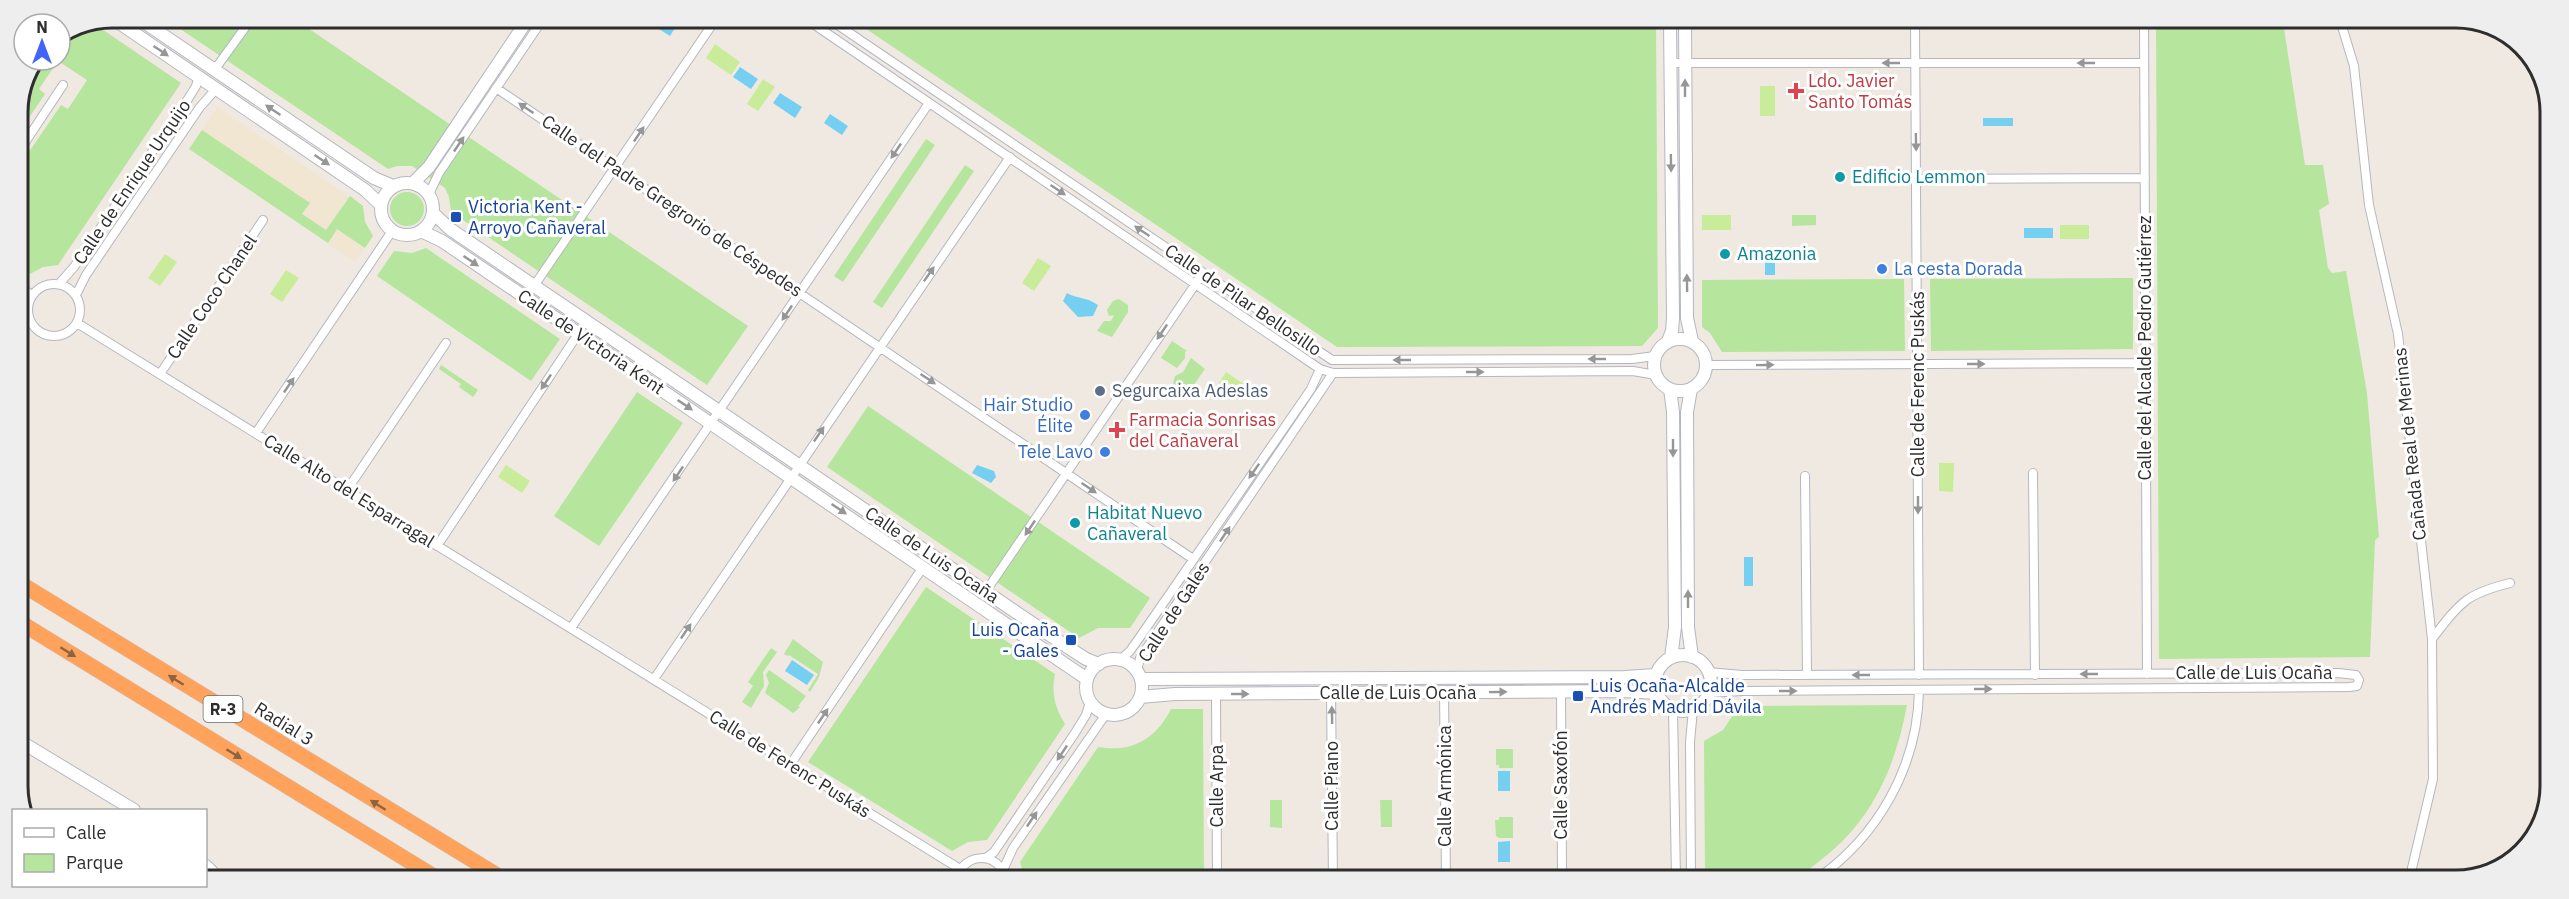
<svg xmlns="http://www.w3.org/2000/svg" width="2569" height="899" font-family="'IBM Plex Sans',sans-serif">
  <rect width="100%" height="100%" fill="#efe9e1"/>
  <!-- education -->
  <path fill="#f0e6d1" d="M 217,107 L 363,206 L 365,222 L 373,236 L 355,262 L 189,149 Z"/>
  <!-- green -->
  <path fill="#b6e59e" d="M 164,18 L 293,18 L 748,326 L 707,385 L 451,212 L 449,197 L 445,188 L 412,166 L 397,166 L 388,169 Z
    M 853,20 L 1656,21 L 1658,328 L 1642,346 L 1337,347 Z
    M 2156,22 L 2283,22 L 2305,165 L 2323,165 L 2329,204 L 2319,210 L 2328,268 L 2332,273 L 2346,271 L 2367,393 L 2379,537 L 2375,540 L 2370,657 L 2159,659 Z
    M 96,25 L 181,83 L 58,265 L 43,267 L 26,276 L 18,272 L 18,168 L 61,105 L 68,109 L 87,80 L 58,61 L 39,89 L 45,94 L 18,134 L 18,107 L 39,60 L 60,60 L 60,40 Z
    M 202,130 L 310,203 L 302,214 L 326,230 L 350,196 L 363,206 L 365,222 L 373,236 L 365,248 L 337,229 L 328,243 L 189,149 Z
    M 926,139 L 935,145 L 843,282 L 834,276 Z
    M 965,165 L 974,171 L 882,308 L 873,302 Z
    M390 209a17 17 0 1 1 34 0a17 17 0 1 1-34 0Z
    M 1792,215 L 1816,215 L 1816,225 L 1792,226 Z
    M 426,248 L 560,339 L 531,381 L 377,276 L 394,251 L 412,253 Z
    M 2133,278 L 2133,349 L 1931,351 L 1930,279 Z
    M 1904,279 L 1905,351 L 1722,352 L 1710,333 L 1702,327 L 1702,280 Z
    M 1119,299 L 1128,305 L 1128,312 L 1112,337 L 1097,331 L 1104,321 L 1111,321 L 1114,315 L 1109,316 L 1107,310 L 1113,301 Z
    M 1172,341 L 1187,351 L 1186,352 L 1172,347 L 1185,352 L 1185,358 L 1177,368 L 1161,358 Z
    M 1191,358 L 1205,369 L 1186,396 L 1172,388 L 1175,376 L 1183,372 Z
    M 441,365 L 478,390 L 473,397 L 459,387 L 461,384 L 439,369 Z
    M 637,392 L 683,423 L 599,546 L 554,516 Z
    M 868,406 L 1150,598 L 1130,628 L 1098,628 L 1079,638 L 827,467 Z
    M 926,587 L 1055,674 C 1051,693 1055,708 1065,724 L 987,840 L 968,842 L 952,851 L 808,762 Z
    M 793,639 L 823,662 L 819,677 L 810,692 L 808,690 L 818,674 L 789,655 L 787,656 L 784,654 Z
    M 771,648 L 777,652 L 763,672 L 764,686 L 751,708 L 742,702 L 753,686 L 748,682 Z
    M 769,670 L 806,696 L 798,706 L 800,707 L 793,713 L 765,693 L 769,683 L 766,675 Z
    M 1907,705 C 1896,764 1874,817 1827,855 C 1816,864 1805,873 1792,879 C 1781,883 1722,879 1705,879 L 1704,741 L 1723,730 L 1739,706 Z
    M 1171,709 L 1203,709 L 1204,878 L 1025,878 L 1020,862 L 1098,747 C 1132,753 1156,739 1171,709 Z
    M 1496,749 L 1513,749 L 1513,768 L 1499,768 L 1499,765 L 1496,765 Z
    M 1270,800 L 1282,800 L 1282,828 L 1270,827 Z
    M 1380,800 L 1392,800 L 1392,827 L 1381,827 Z
    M 1499,817 L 1513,817 L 1513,838 L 1499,838 L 1496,836 L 1495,820 L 1499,820 Z"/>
  <!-- pitch -->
  <path fill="#c9ec9a" d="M 715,44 L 740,62 L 731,75 L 706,58 Z
    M 763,79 L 775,87 L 758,111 L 747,104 Z
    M 1760,86 L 1775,86 L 1775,116 L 1760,116 Z
    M 1702,215 L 1731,215 L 1731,230 L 1702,230 Z
    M 2060,225 L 2089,225 L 2089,239 L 2060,239 Z
    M 165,254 L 177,262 L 160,286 L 148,278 Z
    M 1038,258 L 1051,266 L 1034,291 L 1022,283 Z
    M 286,270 L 299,278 L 282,302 L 270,294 Z
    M 1226,372 L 1251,389 L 1243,400 L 1219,383 Z
    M 1939,463 L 1954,463 L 1953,492 L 1939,491 Z
    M 506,465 L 530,481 L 522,493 L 498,477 Z"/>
  <!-- water -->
  <path fill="#75cff0" d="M 650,19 L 668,19 L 677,25 L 670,36 L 648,22 Z
    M 740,67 L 758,79 L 751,89 L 733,77 Z
    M 780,93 L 802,107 L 795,118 L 773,103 Z
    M 830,114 L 848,126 L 842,135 L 824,123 Z
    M 1983,118 L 2013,118 L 2013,126 L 1983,126 Z
    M 2024,228 L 2053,228 L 2053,238 L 2024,238 Z
    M 1765,252 L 1775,252 L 1775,275 L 1765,275 Z
    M 1067,293 C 1077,299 1087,297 1098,305 L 1093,316 L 1078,317 L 1063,301 Z
    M 977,465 L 994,471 L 996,477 L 991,483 L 972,473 Z
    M 1744,557 L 1753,557 L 1753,586 L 1744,586 Z
    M 792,660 L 814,675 L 807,685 L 785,671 Z
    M 1498,771 L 1510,771 L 1510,791 L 1498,791 Z
    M 1510,841 L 1510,862 L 1498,862 L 1498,842 Z"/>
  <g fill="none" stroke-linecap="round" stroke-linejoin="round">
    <defs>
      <path id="street" d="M 806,19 L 1320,369 L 1333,373 L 1633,371 L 1656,375
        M 829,19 L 1332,360 L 1632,359 L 1655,356
        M 1915,22 L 1919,675
        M 2144,22 L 2147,674
        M 2341,23 L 2354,66 L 2369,205 L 2398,334 L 2432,639 L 2433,779 L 2412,868 L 2412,881
        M 1670,63 L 2144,63
        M 210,68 L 218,65 L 252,18
        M 496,88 L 1193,559
        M 18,153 L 63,85
        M 1916,179 L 2145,178
        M 429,194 L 439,173 L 543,19
        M28 310a26 26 0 1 1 52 0a26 26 0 1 1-52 0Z
        M 59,284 L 74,267 L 188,99 L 196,86 L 199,76
        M 18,286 L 32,295
        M 534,286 L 716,19
        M 76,295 L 86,275 L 200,107 L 217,88
        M 77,323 L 960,869
        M 1707,365 L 2145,363
        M 160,374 L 263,220
        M 256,433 L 392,231
        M 2033,473 L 2035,675
        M 1805,476 L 1807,675
        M 347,490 L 446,343
        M 437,546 L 578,334
        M 986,591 L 1203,273
        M 571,628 L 929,103
        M 2432,639 C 2460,603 2465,594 2510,583
        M 1120,660 L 1130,651 L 1142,634 L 1311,389 L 1320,369
        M 1137,671 L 1140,658 L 1333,373
        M 1708,672 L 1742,675 L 2338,673 L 2356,675 L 2359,680 L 2357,686 L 2349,687 L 1742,691 L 1709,693
        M 654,679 L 1010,157
        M 1561,691 L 1562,879
        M 1331,693 L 1333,879
        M 1444,693 L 1446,879
        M 1216,694 L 1217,878
        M 1673,709 L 1676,879
        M 790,765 L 923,567
        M 986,858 L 994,852 L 1075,733 L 1086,715 L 1090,702
        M 1003,870 L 1013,848 L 1106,714
        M 956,878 C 965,852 998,851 1006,878
        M 1691,879 L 1690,742 L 1693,709
        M 1815,880 C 1878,837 1918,766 1919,690"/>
      <path id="secondary" d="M 112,18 L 365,190 L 381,205
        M 138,18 L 374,178 L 393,186
        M 1685,21 L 1687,318 L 1692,341
        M381 209a26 26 0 1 1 52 0a26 26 0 1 1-52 0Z
        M 413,183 L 429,167 L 528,19
        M 433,213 L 450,229 L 1069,648 L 1086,659 L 1099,664
        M 421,231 L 442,241 L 1087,679
        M1654 365a26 26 0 1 1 52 0a26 26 0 1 1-52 0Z
        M 1668,341 L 1672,331 L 1673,318 L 1670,21
        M 1670,389 L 1673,412 L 1675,627 L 1671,658
        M 1691,389 L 1687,412 L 1688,627 L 1692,657
        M1655 683a28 28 0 1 1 56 0a28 28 0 1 1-56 0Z
        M1086 687a28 28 0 1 1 56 0a28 28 0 1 1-56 0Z
        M 1141,679 L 1625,677 L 1656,675
        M 1140,697 L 1175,694 L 1625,691 L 1657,693
        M 18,740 L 134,810
        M 206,866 L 216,876"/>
      <path id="highway" d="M 18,582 L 500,877
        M 18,621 L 435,877"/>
    </defs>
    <!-- street casing -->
    <use href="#street" stroke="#b4b7c1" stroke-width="10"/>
    <!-- secondary casing -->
    <use href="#secondary" stroke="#b4b7c1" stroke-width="14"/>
    <!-- highway casing -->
    <use href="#highway" stroke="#c9c9c9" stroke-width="16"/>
    <!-- street -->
    <use href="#street" stroke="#fff" stroke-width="8"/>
    <!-- secondary -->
    <use href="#secondary" stroke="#fff" stroke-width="12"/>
    <!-- highway -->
    <use href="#highway" stroke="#ffa35c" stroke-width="15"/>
  </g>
  <!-- one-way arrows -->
  <defs><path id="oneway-solid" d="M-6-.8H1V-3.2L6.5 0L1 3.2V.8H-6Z" transform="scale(1.5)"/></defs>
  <g fill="#969696">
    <use href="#oneway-solid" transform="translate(161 51) rotate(34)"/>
    <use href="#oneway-solid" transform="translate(1891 63) rotate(180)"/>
    <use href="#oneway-solid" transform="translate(2086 63) rotate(-180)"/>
    <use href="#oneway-solid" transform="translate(1685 88) rotate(-90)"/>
    <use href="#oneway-solid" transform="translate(526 108) rotate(-146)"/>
    <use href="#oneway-solid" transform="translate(273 110) rotate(-146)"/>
    <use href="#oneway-solid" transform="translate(639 134) rotate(-56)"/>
    <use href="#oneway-solid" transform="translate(1916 142) rotate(89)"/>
    <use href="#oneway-solid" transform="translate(459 144) rotate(-56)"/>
    <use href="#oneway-solid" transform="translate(896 151) rotate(124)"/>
    <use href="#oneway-solid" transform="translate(322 160) rotate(34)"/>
    <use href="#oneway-solid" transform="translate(1671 163) rotate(89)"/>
    <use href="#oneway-solid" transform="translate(1058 190) rotate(34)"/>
    <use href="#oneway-solid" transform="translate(1142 231) rotate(-146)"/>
    <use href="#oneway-solid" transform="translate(471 261) rotate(34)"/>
    <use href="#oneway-solid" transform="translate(929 274) rotate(-55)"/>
    <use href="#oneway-solid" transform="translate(1687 283) rotate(-91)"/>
    <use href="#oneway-solid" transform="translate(787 313) rotate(124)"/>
    <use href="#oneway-solid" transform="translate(1162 332) rotate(124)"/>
    <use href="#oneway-solid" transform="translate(1597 359) rotate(180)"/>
    <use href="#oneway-solid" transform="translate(1402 360) rotate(180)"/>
    <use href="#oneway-solid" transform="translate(1976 364)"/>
    <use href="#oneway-solid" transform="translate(1765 365) rotate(-1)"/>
    <use href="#oneway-solid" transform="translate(1475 372)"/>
    <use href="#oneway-solid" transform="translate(928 379) rotate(34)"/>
    <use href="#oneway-solid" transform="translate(546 382) rotate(124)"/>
    <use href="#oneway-solid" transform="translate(289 385) rotate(-56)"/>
    <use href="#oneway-solid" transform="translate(685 405) rotate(34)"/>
    <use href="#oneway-solid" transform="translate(819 434) rotate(-56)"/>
    <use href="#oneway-solid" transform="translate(1673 448) rotate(90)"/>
    <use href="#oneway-solid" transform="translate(1254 471) rotate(125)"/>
    <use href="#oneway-solid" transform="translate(678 474) rotate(124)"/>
    <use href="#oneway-solid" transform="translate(1089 488) rotate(34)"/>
    <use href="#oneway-solid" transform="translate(1918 505) rotate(90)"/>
    <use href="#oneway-solid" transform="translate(839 509) rotate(34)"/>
    <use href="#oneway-solid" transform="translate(1030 528) rotate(124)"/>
    <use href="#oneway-solid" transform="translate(1225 534) rotate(-56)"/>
    <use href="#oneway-solid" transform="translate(1688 599) rotate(-90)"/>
    <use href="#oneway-solid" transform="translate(686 631) rotate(-56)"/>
    <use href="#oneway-solid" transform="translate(2089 674) rotate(180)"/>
    <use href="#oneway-solid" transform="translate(1861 675) rotate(180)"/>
    <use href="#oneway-solid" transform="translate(1983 689)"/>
    <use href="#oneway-solid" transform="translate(1788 691)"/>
    <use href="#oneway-solid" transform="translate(1498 692) rotate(-1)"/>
    <use href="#oneway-solid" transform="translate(1240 694)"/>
    <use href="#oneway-solid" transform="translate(1332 715) rotate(-91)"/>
    <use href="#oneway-solid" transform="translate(823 716) rotate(-56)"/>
    <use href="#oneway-solid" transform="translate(1062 753) rotate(124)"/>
    <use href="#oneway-solid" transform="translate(1032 819) rotate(-56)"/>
  </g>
  <g fill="#8c6343">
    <use href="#oneway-solid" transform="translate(68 652) rotate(32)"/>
    <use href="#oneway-solid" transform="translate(176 680) rotate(-148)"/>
    <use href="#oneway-solid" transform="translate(234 754) rotate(32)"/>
    <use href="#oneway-solid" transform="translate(378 805) rotate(-148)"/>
  </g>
  <!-- markers -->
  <g fill="#e0444e" stroke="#fff" stroke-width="2">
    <path d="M1793 82h6v6h6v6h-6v6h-6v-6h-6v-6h6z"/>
    <path d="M1114 421h6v6h6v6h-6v6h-6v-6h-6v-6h6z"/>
  </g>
  <g fill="#0f9aa8" stroke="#fff" stroke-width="2">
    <circle cx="1840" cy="177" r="6"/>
    <circle cx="1725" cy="254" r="6"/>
    <circle cx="1075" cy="523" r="6"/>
  </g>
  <g fill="#1a4fb4" stroke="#fff" stroke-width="2">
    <rect x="450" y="211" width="12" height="12" rx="3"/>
    <rect x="1065" y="634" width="12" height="12" rx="3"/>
    <rect x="1572" y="690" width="12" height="12" rx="3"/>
  </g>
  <g fill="#3f7fe0" stroke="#fff" stroke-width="2">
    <circle cx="1882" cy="269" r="6"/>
    <circle cx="1085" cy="415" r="6"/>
    <circle cx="1105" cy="452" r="6"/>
  </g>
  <circle fill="#5c6f8a" stroke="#fff" stroke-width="2" cx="1100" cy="391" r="6"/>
  <g text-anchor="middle" stroke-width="6" stroke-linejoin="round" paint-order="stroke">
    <!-- shield labels -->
    <rect fill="#fff" stroke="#6d6d6d" stroke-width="1.5" x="203.5" y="696" width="39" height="26" rx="4.5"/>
    <g font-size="16" font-weight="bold" fill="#2e2e2e">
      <text x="223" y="715">R-3</text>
    </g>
    <!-- health labels -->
    <g font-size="18" fill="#be3a42" stroke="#fff" text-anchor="start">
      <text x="1808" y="87">Ldo. Javier<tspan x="1808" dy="21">Santo Tomás</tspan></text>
      <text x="1129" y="426">Farmacia Sonrisas<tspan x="1129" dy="21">del Cañaveral</tspan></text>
    </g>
    <!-- culture labels -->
    <g font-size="18" fill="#0d838f" stroke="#fff" text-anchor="start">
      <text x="1852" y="183">Edificio Lemmon</text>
      <text x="1737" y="260">Amazonia</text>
      <text x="1087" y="519">Habitat Nuevo<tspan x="1087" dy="21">Cañaveral</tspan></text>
    </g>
    <!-- street labels -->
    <g font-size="18" fill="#2e2e2e" stroke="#fff">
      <text transform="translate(132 182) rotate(-56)" y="6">Calle de Enrique Urquijo</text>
      <text transform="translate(672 206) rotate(34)" y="6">Calle del Padre Gregrorio de Céspedes</text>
      <text transform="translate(212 297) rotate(-56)" y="6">Calle Coco Chanel</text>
      <text transform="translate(1243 300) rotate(34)" y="6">Calle de Pilar Bellosillo</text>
      <text transform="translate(591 342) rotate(34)" y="6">Calle de Victoria Kent</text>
      <text transform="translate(2145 348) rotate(-90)" y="6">Calle del Alcalde Pedro Gutiérrez</text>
      <text transform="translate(1918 384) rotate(-90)" y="6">Calle de Ferenc Puskás</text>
      <text transform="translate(2410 444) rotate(-96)" y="6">Cañada Real de Merinas</text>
      <text transform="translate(349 491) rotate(32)" y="6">Calle Alto del Esparragal</text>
      <text transform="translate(932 555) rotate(34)" y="6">Calle de Luis Ocaña</text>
      <text transform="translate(1174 612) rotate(-57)" y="6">Calle de Gales</text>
      <text x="2254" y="679">Calle de Luis Ocaña</text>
      <text x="1398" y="699">Calle de Luis Ocaña</text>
      <text transform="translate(284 724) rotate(32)" y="6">Radial 3</text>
      <text transform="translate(790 764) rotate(32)" y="6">Calle de Ferenc Puskás</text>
      <text transform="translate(1561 785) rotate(-90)" y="6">Calle Saxofón</text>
      <text transform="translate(1217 786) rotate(-90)" y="6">Calle Arpa</text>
      <text transform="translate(1332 786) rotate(-90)" y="6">Calle Piano</text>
      <text transform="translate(1445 786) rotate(-90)" y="6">Calle Armónica</text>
    </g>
    <!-- transit labels -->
    <g font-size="18" fill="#164399" stroke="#fff" text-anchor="start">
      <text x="468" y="213">Victoria Kent -<tspan x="468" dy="21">Arroyo Cañaveral</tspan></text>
      <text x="1059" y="636" text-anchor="end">Luis Ocaña<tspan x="1059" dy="21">- Gales</tspan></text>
      <text x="1590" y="692">Luis Ocaña-Alcalde<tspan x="1590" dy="21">Andrés Madrid Dávila</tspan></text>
    </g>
    <!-- shop labels -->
    <g font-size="18" fill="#366cbe" stroke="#fff" text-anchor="end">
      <text x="1894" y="275" text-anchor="start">La cesta Dorada</text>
      <text x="1073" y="411">Hair Studio<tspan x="1073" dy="21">Élite</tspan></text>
      <text x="1093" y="458">Tele Lavo</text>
    </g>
    <!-- service labels -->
    <g font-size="18" fill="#4e5e75" stroke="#fff" text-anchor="start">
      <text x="1112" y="397">Segurcaixa Adeslas</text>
    </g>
  </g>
  <!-- crop -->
  <path d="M0 0H2569V899H0ZM112 28H2456A84 84 0 0 1 2540 112V786A84 84 0 0 1 2456 870H112A84 84 0 0 1 28 786V112A84 84 0 0 1 112 28Z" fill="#eee" fill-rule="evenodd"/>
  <path fill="none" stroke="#2e2e2e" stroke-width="3" d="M112 28H2456A84 84 0 0 1 2540 112V786A84 84 0 0 1 2456 870H112A84 84 0 0 1 28 786V112A84 84 0 0 1 112 28Z"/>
  <!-- legend -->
  <rect x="12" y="809" width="195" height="78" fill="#ffffff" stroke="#ababab" stroke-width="1.5"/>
  <rect x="24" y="828" width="30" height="9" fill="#ffffff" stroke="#ababab" stroke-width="1.5"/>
  <text x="66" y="839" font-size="18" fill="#2e2e2e">Calle</text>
  <rect x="24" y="854" width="30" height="18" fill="#b6e59e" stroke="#ababab" stroke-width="1.5"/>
  <text x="66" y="869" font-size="18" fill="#2e2e2e">Parque</text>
  <!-- north arrow -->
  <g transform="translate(42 42)"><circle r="28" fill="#ffffff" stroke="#ababab" stroke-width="1.5"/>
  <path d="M0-4.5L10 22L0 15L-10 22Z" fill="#4264fb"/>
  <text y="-9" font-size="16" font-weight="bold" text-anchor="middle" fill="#2e2e2e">N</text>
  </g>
</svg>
